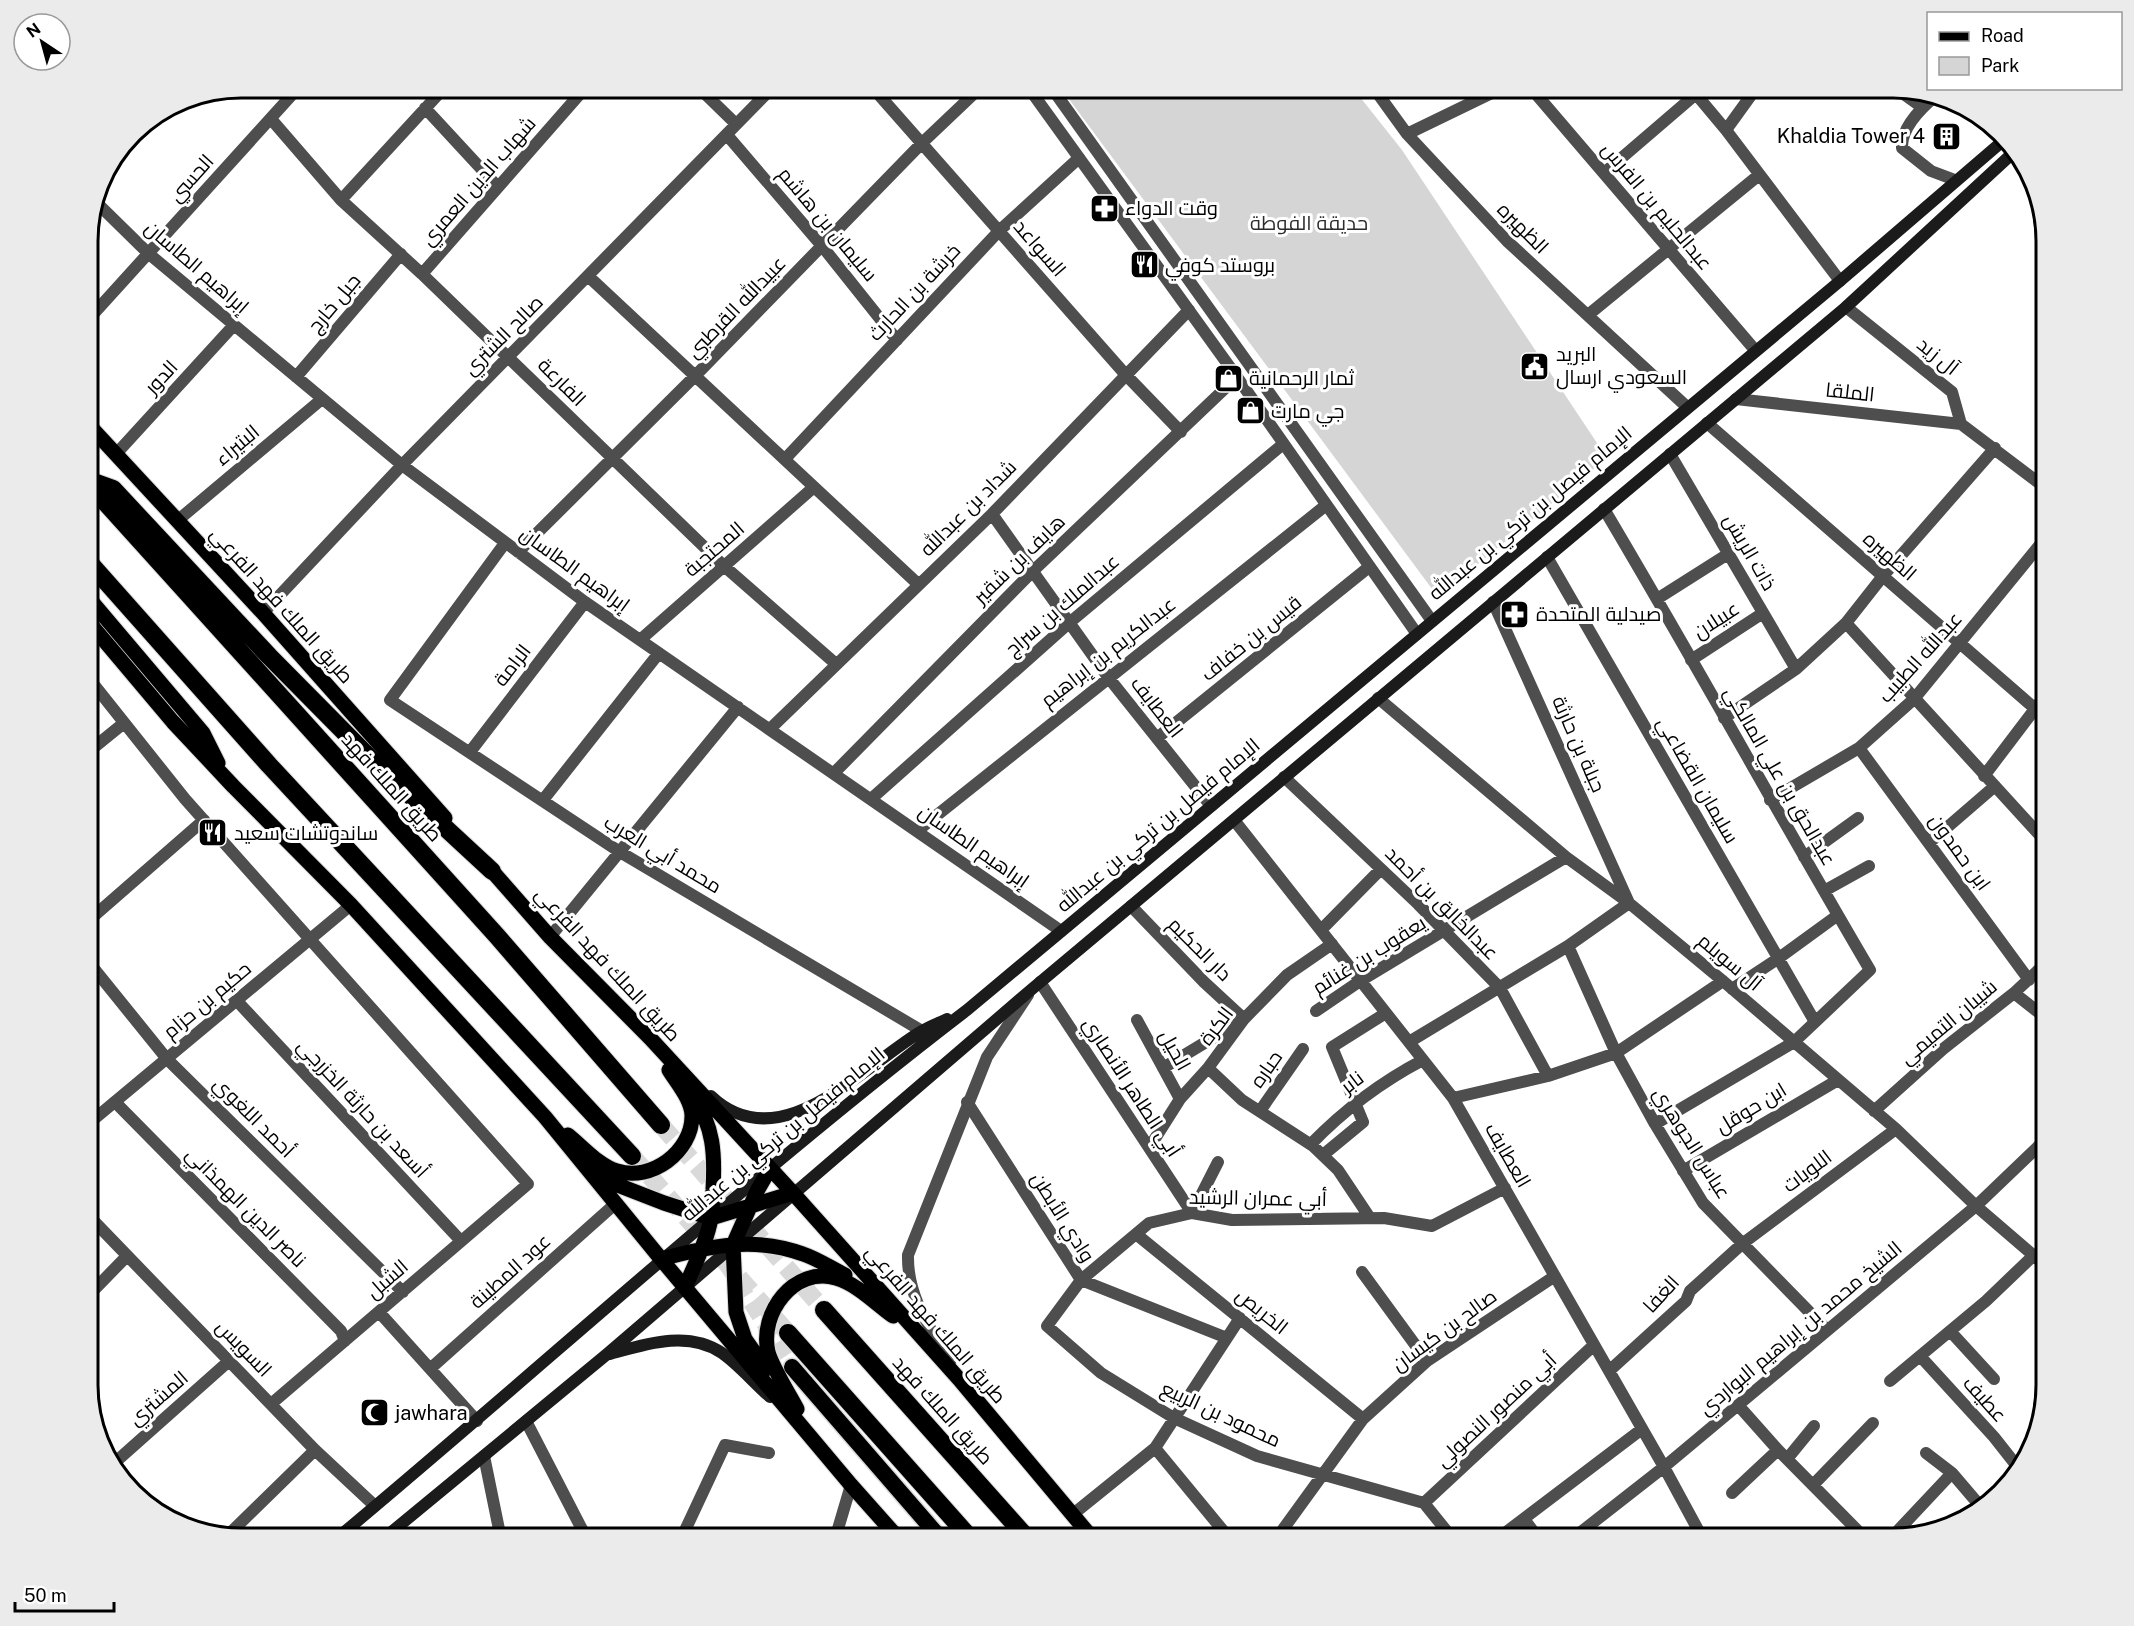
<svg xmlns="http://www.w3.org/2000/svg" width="2134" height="1626" font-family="'Public Sans',Cairo,sans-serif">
  <rect width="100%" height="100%" fill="#fff"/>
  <!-- green -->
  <path fill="#d5d5d5" d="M 1060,87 L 1352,87 L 1402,150 L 1607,458 L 1438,597 Z"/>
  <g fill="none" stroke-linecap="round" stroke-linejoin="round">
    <!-- trunk-tunnel -->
    <path stroke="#d9d9d9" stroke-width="16" stroke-dasharray="16 8" stroke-linecap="butt" d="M 725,1262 L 792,1367"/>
    <!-- motorway-tunnel -->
    <path stroke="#d9d9d9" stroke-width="18" stroke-dasharray="18 9" stroke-linecap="butt" d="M 661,1125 L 824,1310
      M 632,1156 L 788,1333"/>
    <defs>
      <path id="primary" d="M 87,423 L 263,613 L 445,818
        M 87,596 L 203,733 L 218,763
        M 87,620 L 173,722 L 233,786 L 351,905 L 545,1117 L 661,1259 L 851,1485 L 899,1539
        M 485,863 L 550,937 L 650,1038 L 793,1193 L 959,1379 L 1093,1539
        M 568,1135 C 583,1147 599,1166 617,1171 C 651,1182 692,1152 692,1116 C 692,1100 677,1083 669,1070
        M 595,1168 L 615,1184 L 664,1203 L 711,1218 L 793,1193
        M 661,1259 C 710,1246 754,1236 803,1254 C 818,1259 831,1268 845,1275
        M 685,1288 C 694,1265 707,1242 711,1218 C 713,1209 712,1199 713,1190 C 715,1154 714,1127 693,1096
        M 766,1369 L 745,1339 L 736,1312 L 733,1245 L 757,1191 L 769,1170
        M 797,1409 C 789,1394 772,1367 768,1352 C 759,1313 794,1266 836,1278 C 857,1284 875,1303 893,1316"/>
      <path id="trunk" d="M 792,1367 L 941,1539"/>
      <path id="motorway" d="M 88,480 L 113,489 L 269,656 L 372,760 L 492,871
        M 87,482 L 497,936 L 661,1125
        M 87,560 L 269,765 L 632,1156
        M 824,1310 L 1028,1539
        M 788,1333 L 971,1539"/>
    </defs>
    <!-- primary casing -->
    <use href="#primary" stroke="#dbdbdb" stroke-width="17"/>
    <!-- trunk casing -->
    <use href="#trunk" stroke="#dbdbdb" stroke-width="19"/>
    <!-- motorway casing -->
    <use href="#motorway" stroke="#dbdbdb" stroke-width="20"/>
    <!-- minor -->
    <path stroke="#4e4e4e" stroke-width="12" d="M 698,87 L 736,124
      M 872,87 L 1125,374 L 1181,432
      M 1373,87 L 1407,134 L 1507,241 L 1687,407
      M 1530,87 L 1755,350
      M 1690,87 L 1726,130 L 1840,281
      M 1894,87 L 1922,107
      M 1938,94 C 1922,107 1901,127 1902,148 L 1931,171 L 1955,180
      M 425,108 L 498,187
      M 271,119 L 341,200 L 422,274 L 724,566 L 836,664
      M 1726,130 L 1757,87
      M 1407,134 L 1504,87
      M 727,135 L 822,246 L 897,340
      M 1604,173 L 1696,94
      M 341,200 L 445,87
      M 95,201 L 149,254 L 402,465 L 585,602 L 1061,931
      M 422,274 L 586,87
      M 588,276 L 918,584
      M 1846,307 L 1952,392 L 1961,424 L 2047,489
      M 1588,315 L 1759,175
      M 87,321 L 299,87
      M 296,377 L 401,254
      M 1736,399 L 1961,424
      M 1707,423 L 2047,719
      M 116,454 L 234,325
      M 1670,454 L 1796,669
      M 785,459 L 999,231 L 1079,158
      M 1604,509 C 1695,662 1780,817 1870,970 L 1794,1042 L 1655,1124
      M 992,514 L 1108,677 L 1211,806
      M 177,521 L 322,399
      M 505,543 L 390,700 L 620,852 L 922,1031
      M 518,552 L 695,376 L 922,143 L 981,87
      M 1547,557 L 1815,1022
      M 1657,599 L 1728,554
      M 263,613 L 402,465 L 773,87
      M 1846,623 L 2047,843
      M 640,640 L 814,487
      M 1691,660 L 1763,613
      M 87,676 L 185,799 L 528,1184 L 271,1404
      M 1378,698 L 1566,857 L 1629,903 L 1723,981 L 1896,1129 L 1976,1206 L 2047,1267
      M 1724,718 L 1796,669 L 1846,623 L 1883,576 L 1995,448
      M 770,729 L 992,514 L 1189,310
      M 1157,738 L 1369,567
      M 1859,748 L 2029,980
      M 470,752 L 585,602
      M 87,753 L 124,723
      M 834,773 L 1033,571 L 1237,377
      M 1984,776 L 2047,693
      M 1284,777 L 1418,904 L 1500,988 L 1548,1076
      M 871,799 L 1069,623 L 1282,445
      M 543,800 L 659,653
      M 1770,800 L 1859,748 L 1914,699 L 2047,536
      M 1234,820 L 1453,1098 L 1664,1467 L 1703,1539
      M 917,831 L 1325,506
      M 1929,843 L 1995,786
      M 1804,857 L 1858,818
      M 1824,891 L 1869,866
      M 1131,906 L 1204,982 L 1244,1019 L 1163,1068
      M 87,922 L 204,820
      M 1321,930 L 1381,869
      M 550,937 L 738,707
      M 1568,946 L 1616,1053 L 1655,1124 L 1703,1203 L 1827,1330
      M 87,960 L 167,1059 L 403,1292
      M 1040,982 L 1192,1213 L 1218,1162
      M 1732,989 L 1779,958 L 1838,915
      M 2014,993 L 2047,1019
      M 237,1001 L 461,1241
      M 1316,1011 L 1360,981 L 1566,857
      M 1137,1020 L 1180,1099
      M 1409,1042 L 1568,946 L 1629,903 L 1493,602
      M 1208,1068 L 1242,1100 L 1313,1146 L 1338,1170 L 1370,1218
      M 1453,1098 L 1548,1076 L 1616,1053 L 1723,981
      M 115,1102 L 341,1331 L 345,1341
      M 967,1102 L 1081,1280 L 1227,1338
      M 1260,1111 L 1303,1049
      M 1874,1111 L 1943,1049 L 2014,993 L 2047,962
      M 1311,1144 C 1344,1110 1381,1082 1423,1060
      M 1149,1148 L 1180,1099 L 1208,1068 L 1244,1019 L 1287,975 L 1332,944
      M 1323,1155 L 1363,1122 L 1332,1047 L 1386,1013
      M 1683,1171 L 1838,1080
      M 87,1214 L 315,1450 L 375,1506
      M 1136,1234 L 1363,1419
      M 1362,1272 L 1427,1361
      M 87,1297 L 127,1256
      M 379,1312 L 477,1421
      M 1950,1331 L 1994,1379
      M 1920,1356 L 1994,1437 L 2020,1470
      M 431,1368 L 615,1204
      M 1609,1371 L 1686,1301 L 1690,1291 L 1742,1244 L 1896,1129
      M 1890,1381 L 1986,1301 L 2034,1255
      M 1738,1405 L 1778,1450 L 1866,1539
      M 526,1421 L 587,1539
      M 1155,1448 L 1230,1539
      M 1926,1453 L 1952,1473 L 1981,1507
      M 484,1456 L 501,1539
      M 1787,1459 L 1814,1426
      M 112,1465 L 229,1361
      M 1813,1485 L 1873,1423
      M 1732,1493 L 1778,1450
      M 1424,1503 L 1594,1345
      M 1072,1515 L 1155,1448 L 1240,1318
      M 1524,1519 L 1539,1539
      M 226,1537 L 315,1450
      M 681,1539 L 725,1445 L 769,1453
      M 835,1539 L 851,1485
      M 1276,1539 L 1363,1419 L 1427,1361 L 1555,1276
      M 1453,1539 L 1424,1503 L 1257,1456 L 1174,1418 L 1101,1373 L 1047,1326 L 1081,1280 L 1149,1223 L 1192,1213 L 1232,1220 L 1384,1218 L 1432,1226 L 1505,1188
      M 1497,1539 L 1642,1429
      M 1572,1539 L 1664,1467 L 1976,1206 L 2047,1138
      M 1778,1539 L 1782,1536 L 1785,1539
      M 1890,1539 L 1952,1473"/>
    <!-- tertiary -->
    <path stroke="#4e4e4e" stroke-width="12" d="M 1028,87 L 1237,377 L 1417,634
      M 1051,87 L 1432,621
      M 87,1125 L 351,905
      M 950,1362 C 930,1327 907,1297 908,1255 L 987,1057 L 1028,995"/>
    <!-- secondary -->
    <path stroke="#1b1b1b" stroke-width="12" d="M 711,1096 C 780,1162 864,1065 922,1031 C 930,1026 939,1023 947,1019
      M 610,1354 C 646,1344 688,1330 722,1353 C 739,1365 754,1383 770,1397
      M 336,1539 C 547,1363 749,1177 967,1010 L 1840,281 L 2004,140
      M 383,1539 L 606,1355 L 1032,989 L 1846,307 L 2014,152"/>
    <!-- primary -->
    <use href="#primary" stroke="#000" stroke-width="15"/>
    <!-- trunk -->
    <use href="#trunk" stroke="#000" stroke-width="16"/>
    <!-- motorway -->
    <use href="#motorway" stroke="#000" stroke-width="18"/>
  </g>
  <!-- icons -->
  <defs>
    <symbol id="building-square" viewBox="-11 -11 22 22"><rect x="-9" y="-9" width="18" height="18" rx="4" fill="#000" stroke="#fff"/><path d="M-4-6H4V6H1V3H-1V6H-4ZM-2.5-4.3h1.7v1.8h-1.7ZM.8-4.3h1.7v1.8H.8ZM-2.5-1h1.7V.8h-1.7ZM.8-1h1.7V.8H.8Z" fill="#fff"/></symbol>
    <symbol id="pharmacy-square" viewBox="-11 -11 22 22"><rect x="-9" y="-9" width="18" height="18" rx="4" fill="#000" stroke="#fff"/><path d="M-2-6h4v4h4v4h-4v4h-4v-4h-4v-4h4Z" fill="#fff"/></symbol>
    <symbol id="restaurant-square" viewBox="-11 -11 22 22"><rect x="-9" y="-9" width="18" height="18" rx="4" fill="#000" stroke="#fff"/><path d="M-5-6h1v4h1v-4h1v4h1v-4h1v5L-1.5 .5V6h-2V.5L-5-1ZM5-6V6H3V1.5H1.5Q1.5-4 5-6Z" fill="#fff"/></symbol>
    <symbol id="civic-square" viewBox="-11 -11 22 22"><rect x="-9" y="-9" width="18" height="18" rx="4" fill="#000" stroke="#fff"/><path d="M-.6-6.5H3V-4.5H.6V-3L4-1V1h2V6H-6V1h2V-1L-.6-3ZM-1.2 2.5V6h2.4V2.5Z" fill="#fff"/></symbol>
    <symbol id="shop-square" viewBox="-11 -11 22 22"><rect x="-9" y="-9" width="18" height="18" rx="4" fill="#000" stroke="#fff"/><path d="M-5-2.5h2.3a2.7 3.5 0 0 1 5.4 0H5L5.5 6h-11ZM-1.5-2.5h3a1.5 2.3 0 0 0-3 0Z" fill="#fff"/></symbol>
    <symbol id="mosque-square" viewBox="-11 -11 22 22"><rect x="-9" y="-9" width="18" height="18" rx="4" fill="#000" stroke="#fff"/><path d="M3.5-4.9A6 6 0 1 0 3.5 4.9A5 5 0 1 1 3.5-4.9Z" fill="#fff"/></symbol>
  </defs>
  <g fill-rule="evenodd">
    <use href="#building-square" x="1930" y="120" width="33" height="33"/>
    <use href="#pharmacy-square" x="1088" y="192" width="33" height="33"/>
    <use href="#restaurant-square" x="1128" y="248" width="33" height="33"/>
    <use href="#civic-square" x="1518" y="350" width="33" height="33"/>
    <use href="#shop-square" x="1212" y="362" width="33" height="33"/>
    <use href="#shop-square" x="1234" y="394" width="33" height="33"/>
    <use href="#pharmacy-square" x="1498" y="598" width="33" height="33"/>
    <use href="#restaurant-square" x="196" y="816" width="33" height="33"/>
    <use href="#mosque-square" x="358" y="1396" width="33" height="33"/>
  </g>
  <g text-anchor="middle" stroke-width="6" stroke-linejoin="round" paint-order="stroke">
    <!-- poi labels -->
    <g font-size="20" fill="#000" stroke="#fff" text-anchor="start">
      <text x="1925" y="143" text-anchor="end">Khaldia Tower 4</text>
      <text x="1125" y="215">وقت الدواء</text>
      <text x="1165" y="272">بروستد كوفي</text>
      <text x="1556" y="361">البريد<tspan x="1556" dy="23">السعودي ارسال</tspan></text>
      <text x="1249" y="385">ثمار الرحمانية</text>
      <text x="1271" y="418">جي مارت</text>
      <text x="1536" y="621">صيدلية المتحدة</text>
      <text x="234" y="840">ساندوتشات سعيد</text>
      <text x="395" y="1420">jawhara</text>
    </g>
    <!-- street labels -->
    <g font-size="20" fill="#000" stroke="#fff">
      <text transform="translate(191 178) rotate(-48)" y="7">الحسي</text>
      <text transform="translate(478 181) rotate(-49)" y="7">شهاب الدين العمري</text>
      <text transform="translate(1657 206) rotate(50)" y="7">عبدالحليم بن الفرس</text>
      <text transform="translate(828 224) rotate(50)" y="7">سليمان بن هاشم</text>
      <text transform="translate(1523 228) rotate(45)" y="7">الظهيره</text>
      <text transform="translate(1040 248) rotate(49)" y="7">السواعد</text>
      <text transform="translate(197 267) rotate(41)" y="7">إبراهيم الطاسان</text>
      <text transform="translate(914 292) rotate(-47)" y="7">خرشة بن الحارث</text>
      <text transform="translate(334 303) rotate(-50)" y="7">جبل خارج</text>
      <text transform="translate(736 307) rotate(-46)" y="7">عبيدالله القرطبي</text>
      <text transform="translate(503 335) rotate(-45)" y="7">صالح الشتري</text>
      <text transform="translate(1938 356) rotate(39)" y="7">آل زيد</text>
      <text transform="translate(161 377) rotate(-47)" y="7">الدور</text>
      <text transform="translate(562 382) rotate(45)" y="7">الفارعة</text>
      <text transform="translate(1850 392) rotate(6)" y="7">الملقا</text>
      <text transform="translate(237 445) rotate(-40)" y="7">البتيراء</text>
      <text transform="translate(968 508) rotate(-45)" y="7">شداد بن عبدالله</text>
      <text transform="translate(1530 513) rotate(-40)" y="7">الإمام فيصل بن تركي بن عبدالله</text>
      <text transform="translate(714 549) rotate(-41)" y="7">المحتجبة</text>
      <text transform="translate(1750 552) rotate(60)" y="7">ذات الريش</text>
      <text transform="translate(1890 556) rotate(41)" y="7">الظهيره</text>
      <text transform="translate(1019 559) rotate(-44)" y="7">هايف بن شقير</text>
      <text transform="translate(575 569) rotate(36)" y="7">إبراهيم الطاسان</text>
      <text transform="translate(282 605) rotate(48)" y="7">طريق الملك فهد الفرعي</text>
      <text transform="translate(1062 605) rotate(-41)" y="7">عبدالملك بن سراج</text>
      <text transform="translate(1716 620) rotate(-33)" y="7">عبيلان</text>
      <text transform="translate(1251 638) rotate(-39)" y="7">قيس بن خفاف</text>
      <text transform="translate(1108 652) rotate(-38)" y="7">عبدالكريم بن إبراهيم</text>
      <text transform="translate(1920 657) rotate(-48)" y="7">عبدالله الطبيب</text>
      <text transform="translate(512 665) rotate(-52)" y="7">الرامة</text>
      <text transform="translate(1157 707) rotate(52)" y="7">العطايف</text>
      <text transform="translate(1579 744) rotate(66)" y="7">جبلة بن حارثة</text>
      <text transform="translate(1780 776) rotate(60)" y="7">عبدالحق بن علي المالكي</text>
      <text transform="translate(1698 780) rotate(60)" y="7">سليمان القضاعي</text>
      <text transform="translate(392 787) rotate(48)" y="7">طريق الملك فهد</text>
      <text transform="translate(1158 825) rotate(-40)" y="7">الإمام فيصل بن تركي بن عبدالله</text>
      <text transform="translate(974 846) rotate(35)" y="7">إبراهيم الطاسان</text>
      <text transform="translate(1960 852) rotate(54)" y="7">ابن حمدون</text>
      <text transform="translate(663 854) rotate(31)" y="7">محمد أبي العرب</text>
      <text transform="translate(1442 903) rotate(45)" y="7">عبدالخالق بن أحمد</text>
      <text transform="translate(1200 949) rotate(45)" y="7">دار الحكيم</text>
      <text transform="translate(1369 955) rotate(-32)" y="7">يعقوب بن غنائم</text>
      <text transform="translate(1730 962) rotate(40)" y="7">آل سويلم</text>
      <text transform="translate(608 964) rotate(47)" y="7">طريق الملك فهد الفرعي</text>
      <text transform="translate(207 1000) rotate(-40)" y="7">حكيم بن حزام</text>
      <text transform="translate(1948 1022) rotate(-40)" y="7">شيبان التميمي</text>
      <text transform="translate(1216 1026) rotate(-53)" y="7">الكرة</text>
      <text transform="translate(1175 1050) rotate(61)" y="7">الحيل</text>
      <text transform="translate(1266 1069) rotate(-55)" y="7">حباره</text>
      <text transform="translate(1352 1082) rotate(-37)" y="7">نابر</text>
      <text transform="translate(1132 1087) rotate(57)" y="7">أبي الطاهر الأنصاري</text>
      <text transform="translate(363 1108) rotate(47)" y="7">أسعد بن حارثة الخزرجي</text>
      <text transform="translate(1751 1108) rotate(-31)" y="7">ابن حوقل</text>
      <text transform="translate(254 1117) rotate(45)" y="7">أحمد اللغوي</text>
      <text transform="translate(783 1134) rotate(-40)" y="7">الإمام فيصل بن تركي بن عبدالله</text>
      <text transform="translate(1692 1143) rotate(58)" y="7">عباس الجوهري</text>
      <text transform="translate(1508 1155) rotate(60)" y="7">العطايف</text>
      <text transform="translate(1807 1171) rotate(-37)" y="7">اللويات</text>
      <text transform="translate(1258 1198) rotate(1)" y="7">أبي عمران الرشيد</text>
      <text transform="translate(246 1207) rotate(45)" y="7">ناصر الدين الهمذاني</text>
      <text transform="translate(1063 1217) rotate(58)" y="7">وادي الأبطن</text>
      <text transform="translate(510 1271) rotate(-42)" y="7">عود المطينة</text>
      <text transform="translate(387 1279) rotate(-41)" y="7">الشبل</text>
      <text transform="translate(1661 1294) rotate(-47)" y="7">الغفا</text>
      <text transform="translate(1262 1311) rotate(39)" y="7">الخريص</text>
      <text transform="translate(936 1324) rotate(49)" y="7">طريق الملك فهد الفرعي</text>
      <text transform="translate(1800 1328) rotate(-40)" y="7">الشيخ محمد بن إبراهيم البواردي</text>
      <text transform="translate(1444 1330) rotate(-36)" y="7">صالح بن كيسان</text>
      <text transform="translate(244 1348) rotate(46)" y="7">السويس</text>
      <text transform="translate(158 1398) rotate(-41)" y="7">المشتري</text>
      <text transform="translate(1985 1399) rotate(48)" y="7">عطيف</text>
      <text transform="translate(943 1410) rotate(48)" y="7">طريق الملك فهد</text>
      <text transform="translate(1496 1410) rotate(-43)" y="7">أبي منصور النصولي</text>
      <text transform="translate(1221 1414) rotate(25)" y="7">محمود بن الربيع</text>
    </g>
    <!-- park labels -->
    <g font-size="20" fill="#2c2c2c" stroke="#fff">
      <text x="1309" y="230">حديقة الفوطة</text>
    </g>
  </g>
  <!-- crop -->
  <path d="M0 0H2134V1626H0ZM241 98H1893A143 143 0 0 1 2036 241V1385A143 143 0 0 1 1893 1528H241A143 143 0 0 1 98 1385V241A143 143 0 0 1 241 98Z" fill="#ebebeb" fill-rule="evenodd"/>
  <path fill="none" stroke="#000" stroke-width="3" d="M241 98H1893A143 143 0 0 1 2036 241V1385A143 143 0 0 1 1893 1528H241A143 143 0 0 1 98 1385V241A143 143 0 0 1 241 98Z"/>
  <!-- legend -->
  <rect x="1927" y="12" width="195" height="78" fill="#ffffff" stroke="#999999" stroke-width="1.5"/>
  <rect x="1939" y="32" width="30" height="9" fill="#000000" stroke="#999999" stroke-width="1.5"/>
  <text x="1981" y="42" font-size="18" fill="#000000">Road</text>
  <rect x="1939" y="57" width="30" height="18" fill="#d5d5d5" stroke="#999999" stroke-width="1.5"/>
  <text x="1981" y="72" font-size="18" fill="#000000">Park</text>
  <!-- north arrow -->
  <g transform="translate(42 42) rotate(324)"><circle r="28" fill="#ffffff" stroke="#999999" stroke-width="1.5"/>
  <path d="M0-4.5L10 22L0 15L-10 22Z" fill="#000000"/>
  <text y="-9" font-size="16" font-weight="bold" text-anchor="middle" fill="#000000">N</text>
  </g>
  <!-- scale -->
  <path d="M15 1602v9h99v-9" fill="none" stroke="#000000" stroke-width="3"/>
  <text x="24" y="1602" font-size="18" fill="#000000" stroke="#ffffff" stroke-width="4.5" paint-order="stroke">50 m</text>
</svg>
